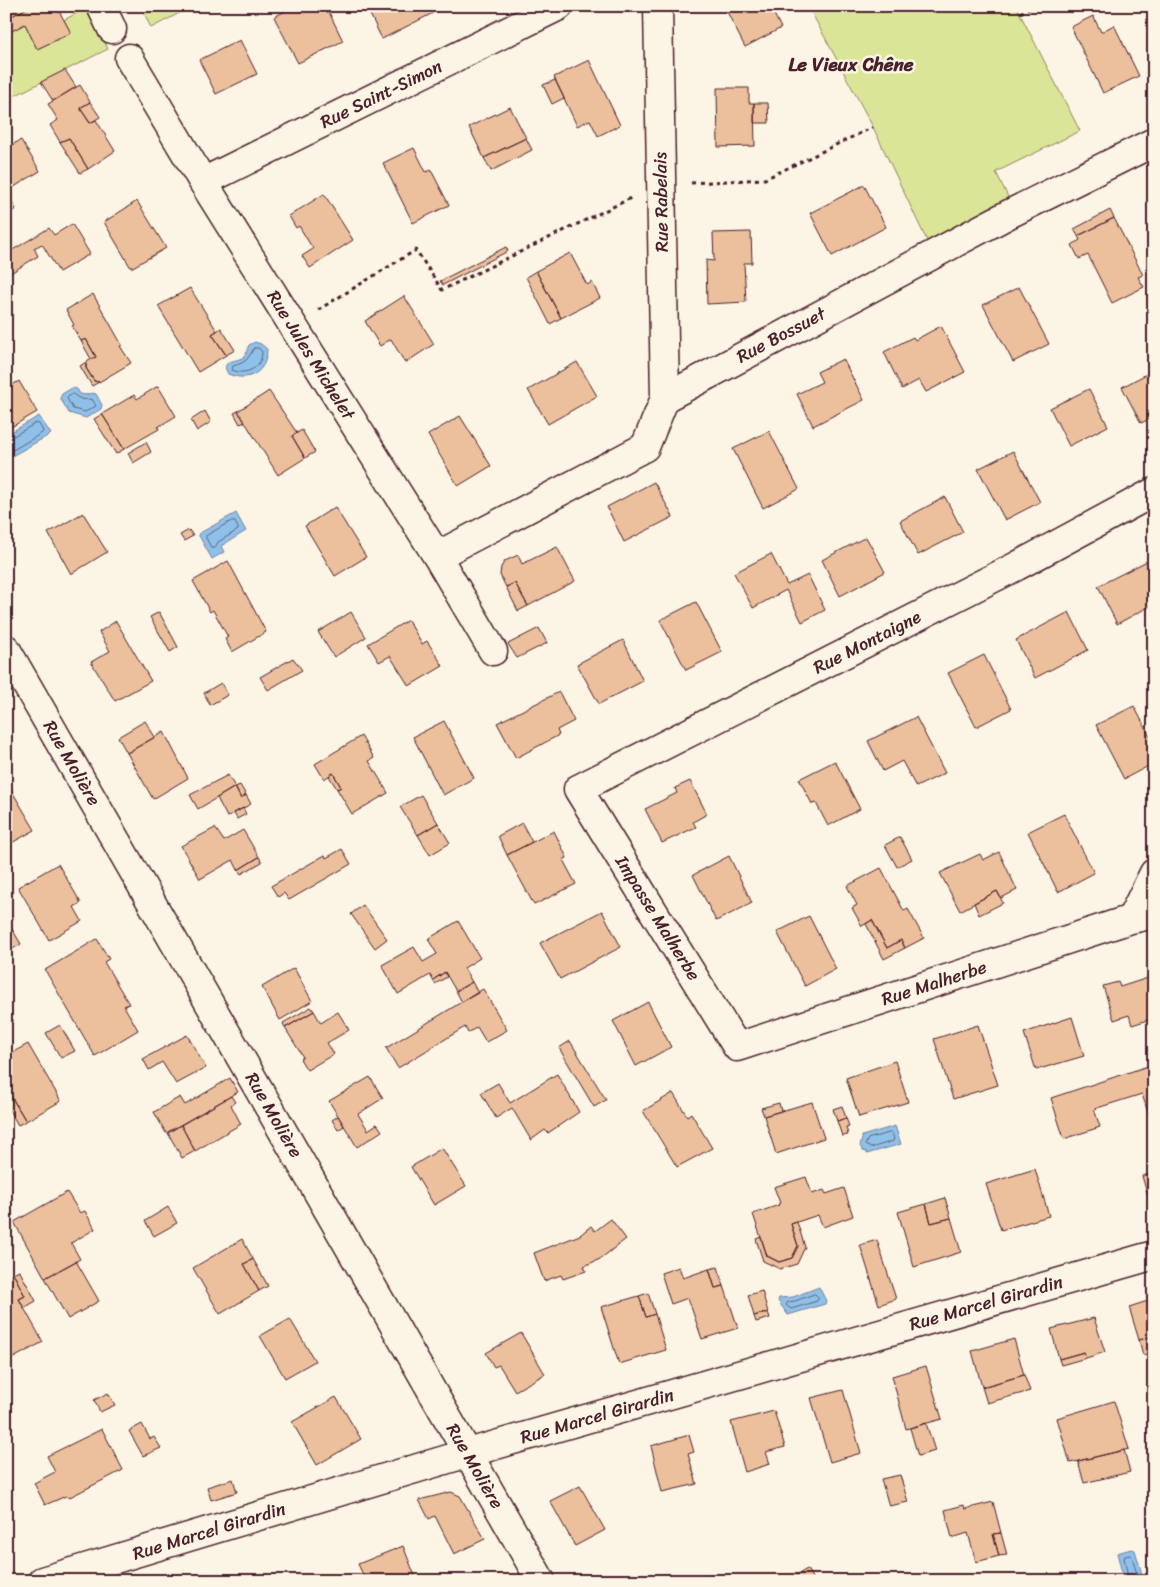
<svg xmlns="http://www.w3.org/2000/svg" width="1160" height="1587" font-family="Sriracha,sans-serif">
  <rect width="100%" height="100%" fill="#fcf5e5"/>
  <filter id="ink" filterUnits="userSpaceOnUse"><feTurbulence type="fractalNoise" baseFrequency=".02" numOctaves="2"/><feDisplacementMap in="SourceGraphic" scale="10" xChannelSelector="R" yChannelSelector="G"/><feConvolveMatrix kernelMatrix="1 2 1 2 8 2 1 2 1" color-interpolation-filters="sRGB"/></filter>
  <g filter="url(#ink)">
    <!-- green -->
    <path fill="#dae597" stroke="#928261" d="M 141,6 L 193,6 L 151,28 Z
      M 808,6 L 1016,6 L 1080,131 L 996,172 L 1009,199 L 927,241 L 873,127 Z
      M 88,7 L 108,49 L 6,100 L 6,34 L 25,24 L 37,49 L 71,33 L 64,20 Z"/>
    <!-- water -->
    <path fill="#8ec1ea" stroke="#73809e" d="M 255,342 L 261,344 L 267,349 C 267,372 249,383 228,374 C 219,359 237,362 244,357 C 247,354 247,349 249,345 Z
      M 72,388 L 77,389 L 80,394 L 86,395 L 91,393 L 96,394 L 102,405 L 101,409 L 86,418 L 69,413 L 60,398 L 62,394 Z
      M 39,416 L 51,434 L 12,456 L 10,455 L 6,455 L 6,435 Z
      M 236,513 L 246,531 L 221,546 L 224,552 L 212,559 L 198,534 Z
      M 895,1126 L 901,1144 L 867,1154 L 867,1152 L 863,1151 L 860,1146 L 862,1139 L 862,1136 Z
      M 819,1287 L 826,1301 L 825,1304 L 788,1315 L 778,1301 L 779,1298 L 793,1297 Z
      M 1131,1549 L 1135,1550 L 1144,1581 L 1124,1581 L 1117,1553 Z"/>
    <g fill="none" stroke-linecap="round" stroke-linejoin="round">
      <!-- shore -->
      <path stroke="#656077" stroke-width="1" d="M 254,348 L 259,348 L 262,352 C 262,368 246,376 232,370 L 233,366 C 247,362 247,360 254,348 Z
        M 73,394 C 80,400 84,400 92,399 L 96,406 L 85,412 L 73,409 L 67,398 Z
        M 6,439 L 10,438 L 36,423 L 39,424 L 43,431 L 42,433 L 13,450 L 6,450
        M 232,521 L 235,522 L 238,528 L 238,530 L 218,542 L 215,548 L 212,549 L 206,538 L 206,536 Z
        M 890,1133 L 892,1134 L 894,1138 L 893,1141 L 871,1148 L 865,1145 L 868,1139 Z
        M 815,1294 L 819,1298 L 817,1301 L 791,1309 L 786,1305 L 788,1302 L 795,1301 Z
        M 1129,1581 L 1124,1558 L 1125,1556 L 1130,1555 L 1132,1557 L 1139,1581"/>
    </g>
    <!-- building -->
    <path fill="#ecc09c" stroke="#4a1f2b" d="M 6,6 L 31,6 L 6,19 Z
      M 31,6 L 64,6 L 58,9 L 71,33 L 37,49 L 25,24 L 6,34 L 6,19 Z
      M 295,6 L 326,6 L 343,41 L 298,63 L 274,17 Z
      M 366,6 L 429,6 L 433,13 L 382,39 Z
      M 724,6 L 770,6 L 781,28 L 745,47 Z
      M 1093,16 L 1101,32 L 1114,25 L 1139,76 L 1103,93 L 1071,27 Z
      M 240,40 L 257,74 L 216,94 L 199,60 Z
      M 589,60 L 620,125 L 598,136 L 590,120 L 577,126 L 554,77 Z
      M 65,70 L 76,87 L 53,101 L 41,82 Z
      M 555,80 L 564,98 L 552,104 L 543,85 Z
      M 80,85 L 90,102 L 80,108 L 90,123 L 96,120 L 115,151 L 88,169 L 69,138 L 60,142 L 50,125 L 58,120 L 48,104 Z
      M 717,88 L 749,88 L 749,103 L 754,103 L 755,146 L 718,147 Z
      M 90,102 L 100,117 L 90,123 L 80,108 Z
      M 754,103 L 768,103 L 769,123 L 754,123 Z
      M 510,107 L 526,138 L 484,158 L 469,127 Z
      M 69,138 L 88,169 L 80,173 L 60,142 Z
      M 526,138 L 532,150 L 491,171 L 484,158 Z
      M 21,140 L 40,171 L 6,192 L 6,148 Z
      M 414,148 L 426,172 L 431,170 L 449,205 L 413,223 L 383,163 Z
      M 864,185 L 886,227 L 832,256 L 810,213 Z
      M 6,192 L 16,209 L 6,215 Z
      M 324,194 L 353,240 L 310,268 L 302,256 L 313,249 L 299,226 L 296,228 L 289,216 Z
      M 137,201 L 166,248 L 131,268 L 104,222 Z
      M 1110,210 L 1114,218 L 1078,236 L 1074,229 Z
      M 1114,218 L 1143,275 L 1138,277 L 1144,287 L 1112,303 L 1088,255 L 1079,259 L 1072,245 L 1080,240 L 1078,236 Z
      M 72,224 L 90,254 L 59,272 L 42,244 L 34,248 L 38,256 L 6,276 L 6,254 L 49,228 L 54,235 Z
      M 751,232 L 752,263 L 744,263 L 746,302 L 707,304 L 706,260 L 714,261 L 713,233 Z
      M 506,247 L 508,251 L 443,285 L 440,281 Z
      M 570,253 L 587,285 L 592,282 L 600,298 L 561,318 L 536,271 Z
      M 536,271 L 561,318 L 550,324 L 526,277 Z
      M 1019,287 L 1049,344 L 1013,362 L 983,305 Z
      M 190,288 L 217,331 L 212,334 L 226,355 L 198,372 L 158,306 Z
      M 93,294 L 122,345 L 120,346 L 131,363 L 99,382 L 94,381 L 86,368 L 86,362 L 96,357 L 86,339 L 81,341 L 72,326 L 74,325 L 66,310 Z
      M 404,296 L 434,344 L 405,363 L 391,339 L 380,346 L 365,321 Z
      M 941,326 L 965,372 L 926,392 L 919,380 L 902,389 L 884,352 L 913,337 L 915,340 Z
      M 221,328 L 235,350 L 226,355 L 212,334 Z
      M 86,339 L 96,357 L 91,359 L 81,341 Z
      M 843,359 L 864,400 L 813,426 L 797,394 L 822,382 L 817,372 Z
      M 86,362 L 86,368 L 94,381 L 99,382 L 92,386 L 80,366 Z
      M 577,362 L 597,396 L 548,424 L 528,390 Z
      M 1154,370 L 1154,417 L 1141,423 L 1122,387 Z
      M 19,381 L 37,412 L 6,430 L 6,382 L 9,387 Z
      M 158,386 L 176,416 L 158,427 L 159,429 L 124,449 L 102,414 L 134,395 L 137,399 Z
      M 1089,389 L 1108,426 L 1069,446 L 1050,408 Z
      M 269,391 L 297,433 L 292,436 L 305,458 L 278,475 L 238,411 Z
      M 205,411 L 211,422 L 197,431 L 191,420 Z
      M 238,411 L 245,422 L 240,424 L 234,413 Z
      M 102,414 L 124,449 L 116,454 L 94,419 Z
      M 460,416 L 491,466 L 458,486 L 428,435 Z
      M 302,430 L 315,452 L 305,458 L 292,436 Z
      M 769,431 L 799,489 L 763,508 L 733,449 Z
      M 146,442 L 151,452 L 133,463 L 128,453 Z
      M 1013,451 L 1040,502 L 1005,520 L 978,469 Z
      M 654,482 L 673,517 L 624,542 L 607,507 Z
      M 945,497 L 963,532 L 918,555 L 900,521 Z
      M 335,507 L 366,557 L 335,576 L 305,526 Z
      M 83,513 L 107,552 L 71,574 L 48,533 Z
      M 189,530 L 193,536 L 184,541 L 180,535 Z
      M 866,537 L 885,572 L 840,596 L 822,560 Z
      M 557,547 L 575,581 L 528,606 L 515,583 L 506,587 L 500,575 L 501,567 L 505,561 L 518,555 L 522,564 Z
      M 771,554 L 787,585 L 808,575 L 825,610 L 802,622 L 786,590 L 753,608 L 734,573 Z
      M 1151,559 L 1154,564 L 1154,604 L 1117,624 L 1098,586 Z
      M 228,561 L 266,632 L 232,652 L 225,639 L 228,637 L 213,610 L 210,612 L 193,581 Z
      M 515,583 L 528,606 L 518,611 L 506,587 Z
      M 696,602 L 722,652 L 686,670 L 660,620 Z
      M 159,612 L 178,647 L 170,652 L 150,617 Z
      M 351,612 L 366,637 L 334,657 L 318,632 Z
      M 1069,612 L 1088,650 L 1035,678 L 1016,640 Z
      M 408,620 L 422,644 L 427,641 L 443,666 L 409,686 L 390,656 L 379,662 L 368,644 Z
      M 116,621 L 151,681 L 115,701 L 91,662 L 110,651 L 99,632 Z
      M 539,628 L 547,643 L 517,658 L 508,644 Z
      M 623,640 L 643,681 L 599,704 L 577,664 Z
      M 984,655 L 1011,709 L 976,727 L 948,673 Z
      M 293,658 L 302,670 L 268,690 L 260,677 Z
      M 221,683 L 228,695 L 210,705 L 204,693 Z
      M 559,692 L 574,721 L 557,730 L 559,735 L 516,758 L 497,723 Z
      M 1134,706 L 1154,744 L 1154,763 L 1124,779 L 1096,725 Z
      M 916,717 L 945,773 L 916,787 L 902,761 L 883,771 L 868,741 Z
      M 145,721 L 155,737 L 127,753 L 118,737 Z
      M 444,721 L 474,778 L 443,795 L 413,737 Z
      M 164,732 L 188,778 L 153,799 L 127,753 Z
      M 361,736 L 374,758 L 369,761 L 388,793 L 352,814 L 337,789 L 341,787 L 333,773 L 324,779 L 315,764 Z
      M 835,761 L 860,809 L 828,826 L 816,803 L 812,804 L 799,779 Z
      M 333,773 L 341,787 L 337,789 L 329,776 Z
      M 228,775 L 235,787 L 198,809 L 190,795 Z
      M 690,781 L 707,814 L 693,822 L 696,827 L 662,843 L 645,809 L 677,793 L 675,788 Z
      M 240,785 L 246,795 L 241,799 L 235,787 Z
      M 235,787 L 241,799 L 246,795 L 251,804 L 227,817 L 217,798 Z
      M 10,788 L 35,830 L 6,846 L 6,791 Z
      M 421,795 L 438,823 L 418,835 L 400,807 Z
      M 243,808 L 246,814 L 237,819 L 234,813 Z
      M 1064,814 L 1094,873 L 1058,892 L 1028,832 Z
      M 438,823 L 450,843 L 430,855 L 418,835 Z
      M 522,823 L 532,842 L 507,855 L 498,836 Z
      M 215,828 L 224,841 L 243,830 L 259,857 L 238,870 L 233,860 L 200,879 L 181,846 Z
      M 554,831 L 567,858 L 563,860 L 576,884 L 534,905 L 507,855 Z
      M 900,837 L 912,859 L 897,867 L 885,845 Z
      M 342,849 L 351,864 L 289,900 L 284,893 L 278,897 L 271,886 L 325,855 L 326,858 Z
      M 999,852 L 1017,890 L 1001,898 L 997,891 L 960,911 L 940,873 L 980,854 L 983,860 Z
      M 729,856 L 752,903 L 716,921 L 693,875 Z
      M 259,857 L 262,862 L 241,874 L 238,870 Z
      M 58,864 L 81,903 L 74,907 L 82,921 L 49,940 L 18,887 Z
      M 881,868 L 904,911 L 908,909 L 924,938 L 905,948 L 901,940 L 887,948 L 872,920 L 862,926 L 852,908 L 857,905 L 847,886 Z
      M 997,891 L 1003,903 L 979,915 L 974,903 Z
      M 363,905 L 387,939 L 375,948 L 351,914 Z
      M 602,911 L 621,947 L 560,979 L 540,943 Z
      M 809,916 L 836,969 L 805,986 L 777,932 Z
      M 6,919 L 21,944 L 6,953 Z
      M 872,920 L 887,948 L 901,940 L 905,948 L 884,959 L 866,924 Z
      M 458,921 L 480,958 L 464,968 L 472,982 L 456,991 L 445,972 L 433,980 L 430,975 L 398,994 L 382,965 L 414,947 L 423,962 L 437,954 L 428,939 Z
      M 97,939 L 109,959 L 104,962 L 129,1004 L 124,1006 L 138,1030 L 95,1056 L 45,970 Z
      M 294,968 L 312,1001 L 280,1020 L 262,987 Z
      M 445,972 L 447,977 L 435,984 L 433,980 Z
      M 1154,976 L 1154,1018 L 1132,1025 L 1129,1015 L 1114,1020 L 1103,986 L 1118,982 L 1120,987 Z
      M 472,982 L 478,993 L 462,1002 L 456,991 Z
      M 483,989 L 507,1030 L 486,1042 L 477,1027 L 468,1033 L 465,1027 L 398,1068 L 386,1048 Z
      M 648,1002 L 671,1047 L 636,1066 L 613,1021 Z
      M 311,1007 L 314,1011 L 285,1028 L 283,1023 Z
      M 314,1011 L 321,1023 L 338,1012 L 349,1030 L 327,1043 L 334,1054 L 307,1070 L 300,1059 L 303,1057 L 285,1028 Z
      M 1072,1017 L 1084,1056 L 1036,1070 L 1024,1033 Z
      M 60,1025 L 75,1051 L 61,1058 L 46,1033 Z
      M 978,1025 L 998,1085 L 953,1099 L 934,1039 Z
      M 187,1035 L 206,1068 L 176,1084 L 162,1062 L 149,1070 L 143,1059 Z
      M 570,1041 L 606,1100 L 594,1107 L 559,1048 Z
      M 28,1044 L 61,1101 L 26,1121 L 6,1088 L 6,1056 Z
      M 895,1061 L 908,1102 L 859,1117 L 846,1078 Z
      M 1154,1064 L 1154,1131 L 1142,1094 L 1094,1109 L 1100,1127 L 1064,1139 L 1051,1098 Z
      M 557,1074 L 579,1112 L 548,1133 L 545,1130 L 531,1140 L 512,1108 L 496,1118 L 481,1093 L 498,1083 L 510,1103 Z
      M 370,1077 L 383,1098 L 358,1114 L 368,1130 L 377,1124 L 382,1131 L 357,1147 L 329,1101 Z
      M 230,1078 L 238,1092 L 166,1133 L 154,1112 L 180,1097 L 185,1105 Z
      M 6,1088 L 26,1121 L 18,1125 L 6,1105 Z
      M 673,1093 L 687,1116 L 691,1113 L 712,1148 L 677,1167 L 643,1111 Z
      M 231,1096 L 235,1102 L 231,1105 L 241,1124 L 195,1151 L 181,1125 Z
      M 812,1102 L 824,1138 L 776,1154 L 764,1116 Z
      M 779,1103 L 781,1111 L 764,1116 L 761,1108 Z
      M 842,1106 L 846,1118 L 837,1121 L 833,1109 Z
      M 338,1116 L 344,1126 L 338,1130 L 332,1120 Z
      M 846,1118 L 849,1126 L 846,1127 L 848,1135 L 842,1136 L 837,1121 Z
      M 181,1125 L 195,1151 L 182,1158 L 168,1133 Z
      M 442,1148 L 466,1186 L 434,1205 L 411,1167 Z
      M 1035,1169 L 1049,1216 L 1001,1230 L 986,1184 Z
      M 1154,1173 L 1154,1214 L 1153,1214 L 1142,1176 Z
      M 806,1177 L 812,1194 L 824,1190 L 826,1194 L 844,1188 L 853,1216 L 823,1227 L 818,1215 L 791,1224 L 798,1246 L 792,1258 L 779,1262 L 767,1256 L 753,1214 L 779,1205 L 778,1204 L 780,1203 L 774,1187 Z
      M 67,1192 L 80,1213 L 85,1211 L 95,1229 L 71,1243 L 80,1259 L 45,1278 L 14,1222 Z
      M 945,1198 L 951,1218 L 931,1223 L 926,1204 Z
      M 926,1204 L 931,1223 L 951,1218 L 961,1252 L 914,1267 L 898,1212 Z
      M 168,1207 L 177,1223 L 154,1236 L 145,1221 Z
      M 611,1219 L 626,1239 L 600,1259 L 584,1266 L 586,1271 L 563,1279 L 561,1275 L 544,1281 L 534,1253 L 580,1235 L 591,1226 L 595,1231 Z
      M 797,1222 L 805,1247 L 797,1264 L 780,1269 L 763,1261 L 756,1239 L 761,1237 L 767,1256 L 779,1262 L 792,1258 L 798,1246 L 791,1224 Z
      M 242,1239 L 253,1259 L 244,1264 L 259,1291 L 220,1314 L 193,1268 Z
      M 877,1240 L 896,1299 L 879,1305 L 860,1245 Z
      M 253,1259 L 268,1286 L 259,1291 L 244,1264 Z
      M 76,1261 L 99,1301 L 68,1319 L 45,1278 Z
      M 679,1267 L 683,1278 L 709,1269 L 715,1288 L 724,1286 L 738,1328 L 702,1339 L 688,1298 L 671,1304 L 661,1273 Z
      M 718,1267 L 724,1286 L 715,1288 L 709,1269 Z
      M 19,1270 L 36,1301 L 24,1308 L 19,1299 L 25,1296 L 13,1273 Z
      M 13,1273 L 25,1296 L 19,1299 L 43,1342 L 6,1362 L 6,1277 Z
      M 762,1291 L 768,1312 L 754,1316 L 748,1295 Z
      M 648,1293 L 655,1314 L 646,1317 L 639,1296 Z
      M 639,1296 L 646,1317 L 655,1314 L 666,1350 L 619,1364 L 601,1307 Z
      M 1154,1299 L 1154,1336 L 1139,1340 L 1129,1307 Z
      M 768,1312 L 770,1318 L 756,1322 L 754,1316 Z
      M 1094,1318 L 1105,1352 L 1086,1358 L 1084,1352 L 1059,1359 L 1051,1329 Z
      M 290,1319 L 315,1361 L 285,1378 L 260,1336 Z
      M 521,1333 L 545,1374 L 515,1391 L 499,1365 L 494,1367 L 486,1353 Z
      M 1154,1336 L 1154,1352 L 1143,1355 L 1139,1340 Z
      M 1014,1339 L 1024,1375 L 982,1387 L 972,1351 Z
      M 1084,1352 L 1086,1358 L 1061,1365 L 1059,1359 Z
      M 926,1366 L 942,1419 L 906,1429 L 892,1376 Z
      M 1024,1375 L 1030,1391 L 987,1403 L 982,1387 Z
      M 843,1390 L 861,1453 L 830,1462 L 811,1398 Z
      M 108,1393 L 115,1405 L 100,1412 L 94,1400 Z
      M 336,1397 L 361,1439 L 317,1465 L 292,1422 Z
      M 1114,1401 L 1129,1449 L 1070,1463 L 1057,1418 Z
      M 774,1411 L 785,1447 L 766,1452 L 770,1464 L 745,1472 L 731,1422 Z
      M 926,1423 L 935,1451 L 918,1456 L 910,1428 Z
      M 142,1424 L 150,1439 L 154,1437 L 161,1448 L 143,1456 L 129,1431 Z
      M 102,1429 L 123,1470 L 68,1498 L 66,1496 L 45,1505 L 34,1483 L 55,1472 L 47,1456 Z
      M 689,1435 L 694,1452 L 688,1454 L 697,1484 L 662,1492 L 651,1446 Z
      M 1124,1450 L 1130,1472 L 1084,1483 L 1078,1461 Z
      M 900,1475 L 908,1502 L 889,1506 L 881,1479 Z
      M 233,1479 L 237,1492 L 211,1500 L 207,1487 Z
      M 580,1486 L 605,1530 L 575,1546 L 550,1501 Z
      M 451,1492 L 460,1496 L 485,1539 L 454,1554 L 435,1516 L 429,1519 L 419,1500 Z
      M 993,1502 L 1001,1533 L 993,1534 L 999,1556 L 976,1562 L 968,1533 L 952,1538 L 945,1510 L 964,1505 L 965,1509 Z
      M 1001,1533 L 1007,1555 L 999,1556 L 993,1534 Z
      M 403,1546 L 417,1581 L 366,1581 L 358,1564 Z
      M 807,1569 L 814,1581 L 787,1581 Z"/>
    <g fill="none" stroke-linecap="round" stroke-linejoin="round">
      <defs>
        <path id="minor" d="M 101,6 L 112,29
          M 658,6 L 665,398
          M 129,58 L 203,182 L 437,556 L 493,651
          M 203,182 L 559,6
          M 437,556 L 645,447 L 665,398 L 1009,214 L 1154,142
          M 6,649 L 541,1581
          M 1154,873 L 1131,919 L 1154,914
          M 1131,919 L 737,1047 L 578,789 L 1017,566 L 1154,492
          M 42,1581 L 468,1453 L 1154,1255"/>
      </defs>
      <!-- minor casing -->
      <use href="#minor" stroke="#4a1f2b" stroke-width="31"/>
      <!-- path -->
      <path stroke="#4a1f2b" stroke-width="3" stroke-dasharray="4 4" stroke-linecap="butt" d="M 1020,13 L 1033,6
        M 691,183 L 765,179 L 873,127
        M 318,310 L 416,250 L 442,290 L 633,197"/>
      <!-- minor -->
      <use href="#minor" stroke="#fcf5e5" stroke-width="28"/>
    </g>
  </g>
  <g text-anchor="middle" stroke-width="5" stroke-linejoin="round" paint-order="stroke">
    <!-- street labels -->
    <g font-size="18" fill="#4a1f2b" stroke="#fcf5e5">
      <text transform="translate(381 94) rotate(-26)" y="6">Rue Saint-Simon</text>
      <text transform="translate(661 202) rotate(-91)" y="6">Rue Rabelais</text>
      <text transform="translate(781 335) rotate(-28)" y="6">Rue Bossuet</text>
      <text transform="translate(311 355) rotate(58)" y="6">Rue Jules Michelet</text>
      <text transform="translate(867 642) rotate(-27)" y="6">Rue Montaigne</text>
      <text transform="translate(72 763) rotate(60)" y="6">Rue Molière</text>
      <text transform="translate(658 918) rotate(58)" y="6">Impasse Malherbe</text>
      <text transform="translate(934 983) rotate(-18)" y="6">Rue Malherbe</text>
      <text transform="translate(274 1115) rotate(60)" y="6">Rue Molière</text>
      <text transform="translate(986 1303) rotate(-16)" y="6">Rue Marcel Girardin</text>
      <text transform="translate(597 1416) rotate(-16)" y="6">Rue Marcel Girardin</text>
      <text transform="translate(475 1466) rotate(60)" y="6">Rue Molière</text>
      <text transform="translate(209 1531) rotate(-17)" y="6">Rue Marcel Girardin</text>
    </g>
    <!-- neighbourhood labels -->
    <g font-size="19" font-weight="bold" fill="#4a1f2b" stroke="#fcf5e5">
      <text x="851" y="71">Le Vieux Chêne</text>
    </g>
  </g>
  <!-- margin -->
  <rect width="1160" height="1587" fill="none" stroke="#fcf5e5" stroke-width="25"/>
  <rect x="12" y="12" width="1135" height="1562" fill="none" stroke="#4a1f2b" stroke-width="2" filter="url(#ink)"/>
</svg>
